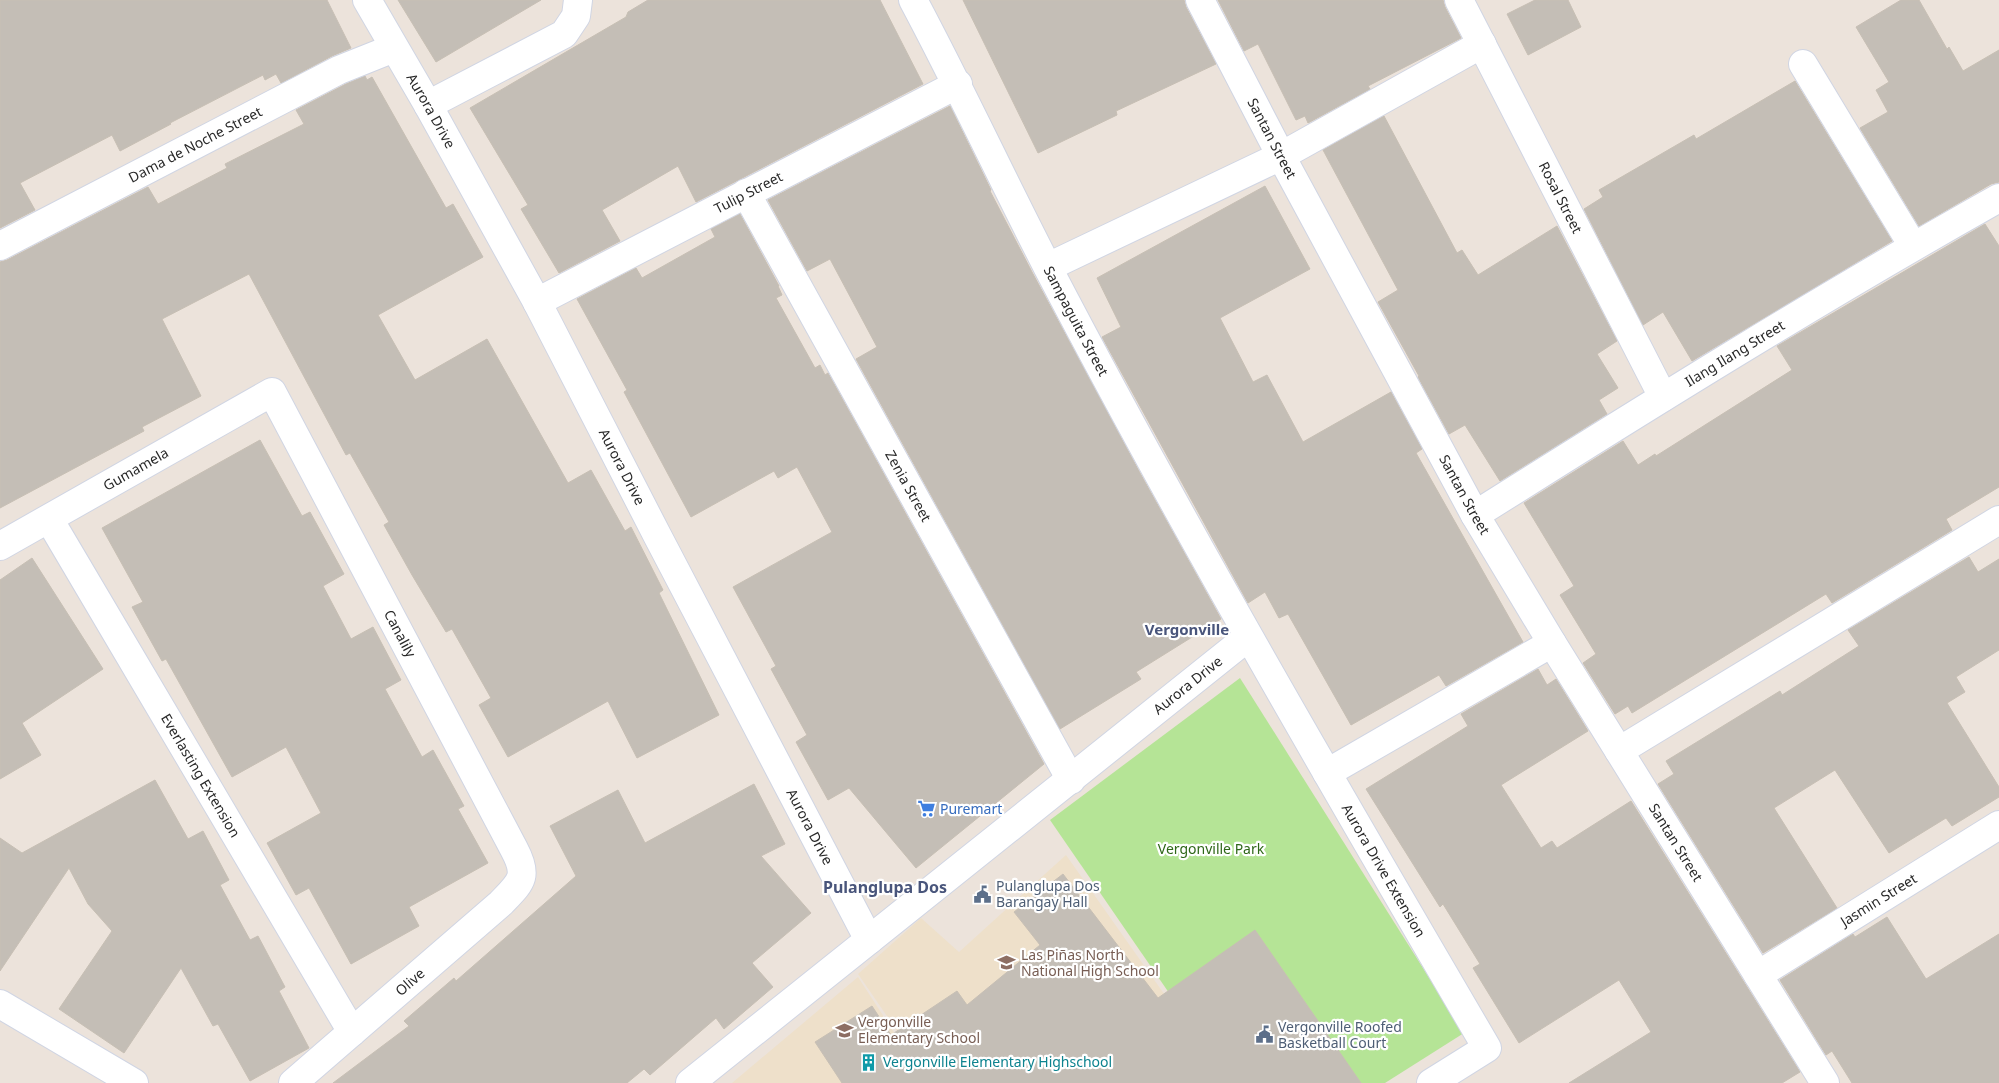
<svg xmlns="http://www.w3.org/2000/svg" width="1999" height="1083" font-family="'Noto Sans',sans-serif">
  <rect width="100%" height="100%" fill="#ece3db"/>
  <!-- education -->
  <path fill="#eee0ca" d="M 1066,855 L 1227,1083 L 933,1083 L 858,974 L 921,918 L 959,952 Z
    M 858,977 L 927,1083 L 732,1083 Z"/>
  <!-- green -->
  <path fill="#b5e496" d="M 1240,678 L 1464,1033 L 1385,1083 L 1231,1083 L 1050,820 Z"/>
  <!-- building -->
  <path fill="#c4beb6" stroke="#c7bfb4" d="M 0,0 L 327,0 L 351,48 L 332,56 L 281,83 L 276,74 L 265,80 L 263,75 L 170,123 L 171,124 L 120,151 L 112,135 L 20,183 L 35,210 L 0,228 Z
    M 398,0 L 541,0 L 436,62 Z
    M 648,0 L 880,0 L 923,84 L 696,202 L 678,166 L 602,210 L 620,241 L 559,273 L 521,209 L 528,205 L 470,108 L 626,17 L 628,12 Z
    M 963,0 L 1184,0 L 1186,7 L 1216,64 L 1116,111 L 1117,115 L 1038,153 Z
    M 1218,0 L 1443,0 L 1445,7 L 1461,38 L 1368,86 L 1370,89 L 1308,123 L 1305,116 L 1296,120 L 1258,44 L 1244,51 Z
    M 1535,0 L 1568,0 L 1581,27 L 1528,55 L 1507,14 Z
    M 1901,0 L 1919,0 L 1947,49 L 1949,47 L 1963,71 L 1999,50 L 1999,182 L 1991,184 L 1919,226 L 1860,128 L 1888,112 L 1876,90 L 1889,82 L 1856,27 Z
    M 365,76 L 367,80 L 372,77 L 446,208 L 453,204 L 483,257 L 378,315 L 415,380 L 487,339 L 568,483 L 591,470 L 625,531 L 631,527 L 663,590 L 659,593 L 719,715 L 637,758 L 608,701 L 508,757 L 479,705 L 491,698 L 452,629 L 446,632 L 412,575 L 384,525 L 389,522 L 350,453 L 346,455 L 249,274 L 162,319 L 201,396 L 142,427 L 144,431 L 0,508 L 0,262 L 7,260 L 148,187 L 158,204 L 227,168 L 225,164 L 304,124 L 296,110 L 346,84 Z
    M 1795,81 L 1892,241 L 1692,361 L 1663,312 L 1643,325 L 1584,209 L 1603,197 L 1599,190 L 1694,135 L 1696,139 Z
    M 950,106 L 991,190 L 990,191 L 1033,274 L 1140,473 L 1221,619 L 1136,672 L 1141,679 L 1060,729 L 856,359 L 877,347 L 830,259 L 807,271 L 768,200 Z
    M 1384,116 L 1457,253 L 1462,250 L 1478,275 L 1557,226 L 1617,341 L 1597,354 L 1618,388 L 1599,400 L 1607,414 L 1500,481 L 1465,425 L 1449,434 L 1418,377 L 1419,376 L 1378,302 L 1398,290 L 1323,150 Z
    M 1265,186 L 1310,269 L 1220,318 L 1253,382 L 1267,375 L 1303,442 L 1391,392 L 1422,449 L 1416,453 L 1523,642 L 1446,686 L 1439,675 L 1351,725 L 1288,614 L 1279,618 L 1265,592 L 1248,603 L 1102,337 L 1121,327 L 1097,278 Z
    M 740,214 L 779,286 L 778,286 L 782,295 L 776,298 L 815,368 L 820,365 L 825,375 L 828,373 L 1044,764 L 916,868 L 849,788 L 828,800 L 796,742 L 807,735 L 771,669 L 776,666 L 733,587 L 832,532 L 797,467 L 778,478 L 774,471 L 691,517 L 624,392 L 627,390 L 577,299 L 636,268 L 642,278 L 715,237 L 711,229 Z
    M 1985,224 L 1999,246 L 1999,487 L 1946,519 L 1952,530 L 1832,603 L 1826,594 L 1632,713 L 1628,706 L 1615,714 L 1583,663 L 1596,654 L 1560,595 L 1574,586 L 1524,503 L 1623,441 L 1638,465 L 1655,454 L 1656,456 L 1792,370 L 1777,346 Z
    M 260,440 L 302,516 L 310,512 L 344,574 L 323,586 L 351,639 L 373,627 L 401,680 L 385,689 L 422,757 L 433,750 L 464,806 L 458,809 L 488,863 L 409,907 L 419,926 L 351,964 L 309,888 L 296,895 L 267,843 L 321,813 L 286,747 L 232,777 L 166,659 L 162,661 L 132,607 L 143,602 L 102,528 Z
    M 1969,557 L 1978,572 L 1999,559 L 1999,650 L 1956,677 L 1965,692 L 1947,703 L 1999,787 L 1999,797 L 1952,826 L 1946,818 L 1889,853 L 1835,770 L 1774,808 L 1837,908 L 1763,953 L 1658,784 L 1674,774 L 1666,761 L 1780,691 L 1782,695 L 1859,646 L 1848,630 Z
    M 32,558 L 103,669 L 22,723 L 41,755 L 0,779 L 0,580 Z
    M 1538,669 L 1547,685 L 1556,679 L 1588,731 L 1501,785 L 1541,848 L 1552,841 L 1557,848 L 1631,801 L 1800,1072 L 1782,1083 L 1569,1083 L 1651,1032 L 1619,980 L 1519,1043 L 1473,968 L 1480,964 L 1443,904 L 1440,907 L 1366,789 L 1468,726 L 1461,714 Z
    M 155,780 L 188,839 L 203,831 L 229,880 L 220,885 L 250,940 L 258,936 L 285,987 L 279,991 L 309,1048 L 250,1081 L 218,1024 L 213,1026 L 181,968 L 124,1053 L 59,1009 L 112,931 L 88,904 L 69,868 L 0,971 L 0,838 L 22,853 Z
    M 754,784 L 785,844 L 761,856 L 811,913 L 752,963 L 773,987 L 724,1029 L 716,1018 L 650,1075 L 644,1069 L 627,1083 L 333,1083 L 409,1026 L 404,1021 L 454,978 L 456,981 L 576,876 L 550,826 L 618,790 L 645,843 Z
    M 1063,874 L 1158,998 L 1255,930 L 1361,1083 L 842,1083 L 815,1042 L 872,1006 L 891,1035 L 957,991 L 967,1005 L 1040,945 L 1014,912 Z
    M 1887,917 L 1926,979 L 1999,934 L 1999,1083 L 1852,1083 L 1832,1051 L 1826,1055 L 1780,980 L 1853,934 L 1855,937 Z"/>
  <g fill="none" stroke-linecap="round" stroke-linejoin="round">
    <defs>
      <g id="minor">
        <path id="s1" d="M 913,0 C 960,88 1002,179 1048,268 C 1186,533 1336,790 1487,1048 L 1431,1083"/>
        <path id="s2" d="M 1200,0 L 1281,156 L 1475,515 L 1552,643 L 1825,1083"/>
        <path id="s3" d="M 1459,0 L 1663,397"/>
        <path d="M 1803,64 L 1913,246"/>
        <path d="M 428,105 L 564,34 L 576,16 L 578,0"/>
        <path id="s4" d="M 746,193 L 1071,780"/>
        <path id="s5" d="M 0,246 L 339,70 L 394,48"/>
        <path d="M 1048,267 L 1281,156 L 1482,44"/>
        <path id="s6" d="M 537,302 L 958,84"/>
        <path id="s7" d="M 1475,515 C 1648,406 1821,298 1999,198"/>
        <path id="s8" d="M 49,519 L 352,1032"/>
        <path id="s9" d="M 0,546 L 272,392 L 514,849 C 529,877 521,882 501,903 L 293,1083"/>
        <path d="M 1619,751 L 1999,520"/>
        <path d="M 1327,773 L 1552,643"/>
        <path id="s10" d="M 869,940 L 1248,637"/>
        <path id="s11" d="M 1758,975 L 1999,825"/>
        <path d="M 0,1004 L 134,1083"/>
      </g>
      <g id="tertiary">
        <path id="s12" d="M 367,0 L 428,105 L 537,302 L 657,535 L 869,940 L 690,1083"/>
      </g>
    </defs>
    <!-- minor casing -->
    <use href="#minor" stroke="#d0d5e3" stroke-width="30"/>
    <!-- tertiary casing -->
    <use href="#tertiary" stroke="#d0d5e3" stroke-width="30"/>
    <!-- minor -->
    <use href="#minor" stroke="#fff" stroke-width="28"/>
    <!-- tertiary -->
    <use href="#tertiary" stroke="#fff" stroke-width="28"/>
  </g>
  <!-- icons -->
  <defs>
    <symbol id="supermarket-bare" viewBox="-9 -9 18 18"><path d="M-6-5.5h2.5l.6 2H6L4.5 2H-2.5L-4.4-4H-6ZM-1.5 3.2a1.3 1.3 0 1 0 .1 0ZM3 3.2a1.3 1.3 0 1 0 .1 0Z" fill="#3f7fe0" stroke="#fff" stroke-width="2.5" paint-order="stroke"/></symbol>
    <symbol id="civic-bare" viewBox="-9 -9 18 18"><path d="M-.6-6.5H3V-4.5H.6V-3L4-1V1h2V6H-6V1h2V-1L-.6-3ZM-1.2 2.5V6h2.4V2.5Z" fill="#5c6f8a" stroke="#fff" stroke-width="2.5" paint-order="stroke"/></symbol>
    <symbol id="school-bare" viewBox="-9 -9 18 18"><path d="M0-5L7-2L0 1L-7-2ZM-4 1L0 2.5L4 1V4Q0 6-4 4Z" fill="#8d6e63" stroke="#fff" stroke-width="2.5" paint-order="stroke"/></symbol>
    <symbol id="building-bare" viewBox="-9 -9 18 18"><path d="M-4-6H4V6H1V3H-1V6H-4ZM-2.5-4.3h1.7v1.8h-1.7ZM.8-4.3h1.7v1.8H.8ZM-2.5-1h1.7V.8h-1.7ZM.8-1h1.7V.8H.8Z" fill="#0f9aa8" stroke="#fff" stroke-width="2.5" paint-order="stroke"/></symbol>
  </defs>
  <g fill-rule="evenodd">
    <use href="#supermarket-bare" x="914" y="796" width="25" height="25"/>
    <use href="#civic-bare" x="970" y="882" width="25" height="25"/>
    <use href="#school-bare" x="994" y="950" width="25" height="25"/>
    <use href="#school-bare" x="832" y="1018" width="25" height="25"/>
    <use href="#civic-bare" x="1252" y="1022" width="25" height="25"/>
    <use href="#building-bare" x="856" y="1050" width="25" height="25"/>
  </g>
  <g text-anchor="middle" stroke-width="4.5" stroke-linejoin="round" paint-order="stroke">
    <!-- street labels -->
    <g font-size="14" fill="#292929" stroke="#fff">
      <text dy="5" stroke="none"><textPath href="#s12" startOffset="128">Aurora Drive</textPath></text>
      <text dy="5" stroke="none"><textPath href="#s2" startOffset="156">Santan Street</textPath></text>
      <text dy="5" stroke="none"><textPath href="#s5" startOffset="220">Dama de Noche Street</textPath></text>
      <text dy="5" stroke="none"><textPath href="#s6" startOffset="238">Tulip Street</textPath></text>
      <text dy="5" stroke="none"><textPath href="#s3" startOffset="222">Rosal Street</textPath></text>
      <text dy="5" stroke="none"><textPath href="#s1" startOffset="360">Sampaguita Street</textPath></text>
      <text dy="5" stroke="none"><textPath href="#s7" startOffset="306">Ilang Ilang Street</textPath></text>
      <text dy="5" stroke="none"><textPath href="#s12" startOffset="532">Aurora Drive</textPath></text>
      <text dy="5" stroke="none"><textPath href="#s9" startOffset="156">Gumamela</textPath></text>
      <text dy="5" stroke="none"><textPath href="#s4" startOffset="335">Zenia Street</textPath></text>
      <text dy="5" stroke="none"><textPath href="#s2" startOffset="561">Santan Street</textPath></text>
      <text dy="5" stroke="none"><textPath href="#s9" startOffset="586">Canalily</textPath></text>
      <text dy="5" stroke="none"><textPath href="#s10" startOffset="408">Aurora Drive</textPath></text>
      <text dy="5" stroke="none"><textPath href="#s8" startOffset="298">Everlasting Extension</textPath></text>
      <text dy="5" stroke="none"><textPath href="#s12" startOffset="938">Aurora Drive</textPath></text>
      <text dy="5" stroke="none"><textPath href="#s2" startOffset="968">Santan Street</textPath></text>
      <text dy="5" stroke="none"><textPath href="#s1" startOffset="990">Aurora Drive Extension</textPath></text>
      <text dy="5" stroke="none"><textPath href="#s11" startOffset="142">Jasmin Street</textPath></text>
      <text transform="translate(410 982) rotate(-41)" y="5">Olive</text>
    </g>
    <!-- shop labels -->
    <g font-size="14" fill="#366cbe" stroke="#fff" text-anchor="start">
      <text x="940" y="814">Puremart</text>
    </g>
    <!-- park labels -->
    <g font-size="14" fill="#2e6718" stroke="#fff">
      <text x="1211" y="854">Vergonville Park</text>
    </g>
    <!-- service labels -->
    <g font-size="14" fill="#4e5e75" stroke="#fff" text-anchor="start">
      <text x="996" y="891">Pulanglupa Dos<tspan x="996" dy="16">Barangay Hall</tspan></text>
      <text x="1278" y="1032">Vergonville Roofed<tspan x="1278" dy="16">Basketball Court</tspan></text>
    </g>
    <!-- education labels -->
    <g font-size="14" fill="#785e54" stroke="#fff" text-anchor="start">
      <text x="1021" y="960">Las Piñas North<tspan x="1021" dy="16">National High School</tspan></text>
      <text x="858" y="1027">Vergonville<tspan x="858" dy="16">Elementary School</tspan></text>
    </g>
    <!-- culture labels -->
    <g font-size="14" fill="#0d838f" stroke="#fff" text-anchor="start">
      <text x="883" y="1067">Vergonville Elementary Highschool</text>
    </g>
    <!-- neighbourhood labels -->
    <g font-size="15" font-weight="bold" fill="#49557b" stroke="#fff">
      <text x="1187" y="635">Vergonville</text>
    </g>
    <!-- quarter labels -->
    <g font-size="16" font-weight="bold" fill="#49557b" stroke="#fff">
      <text x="885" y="893">Pulanglupa Dos</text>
    </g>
  </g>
</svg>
